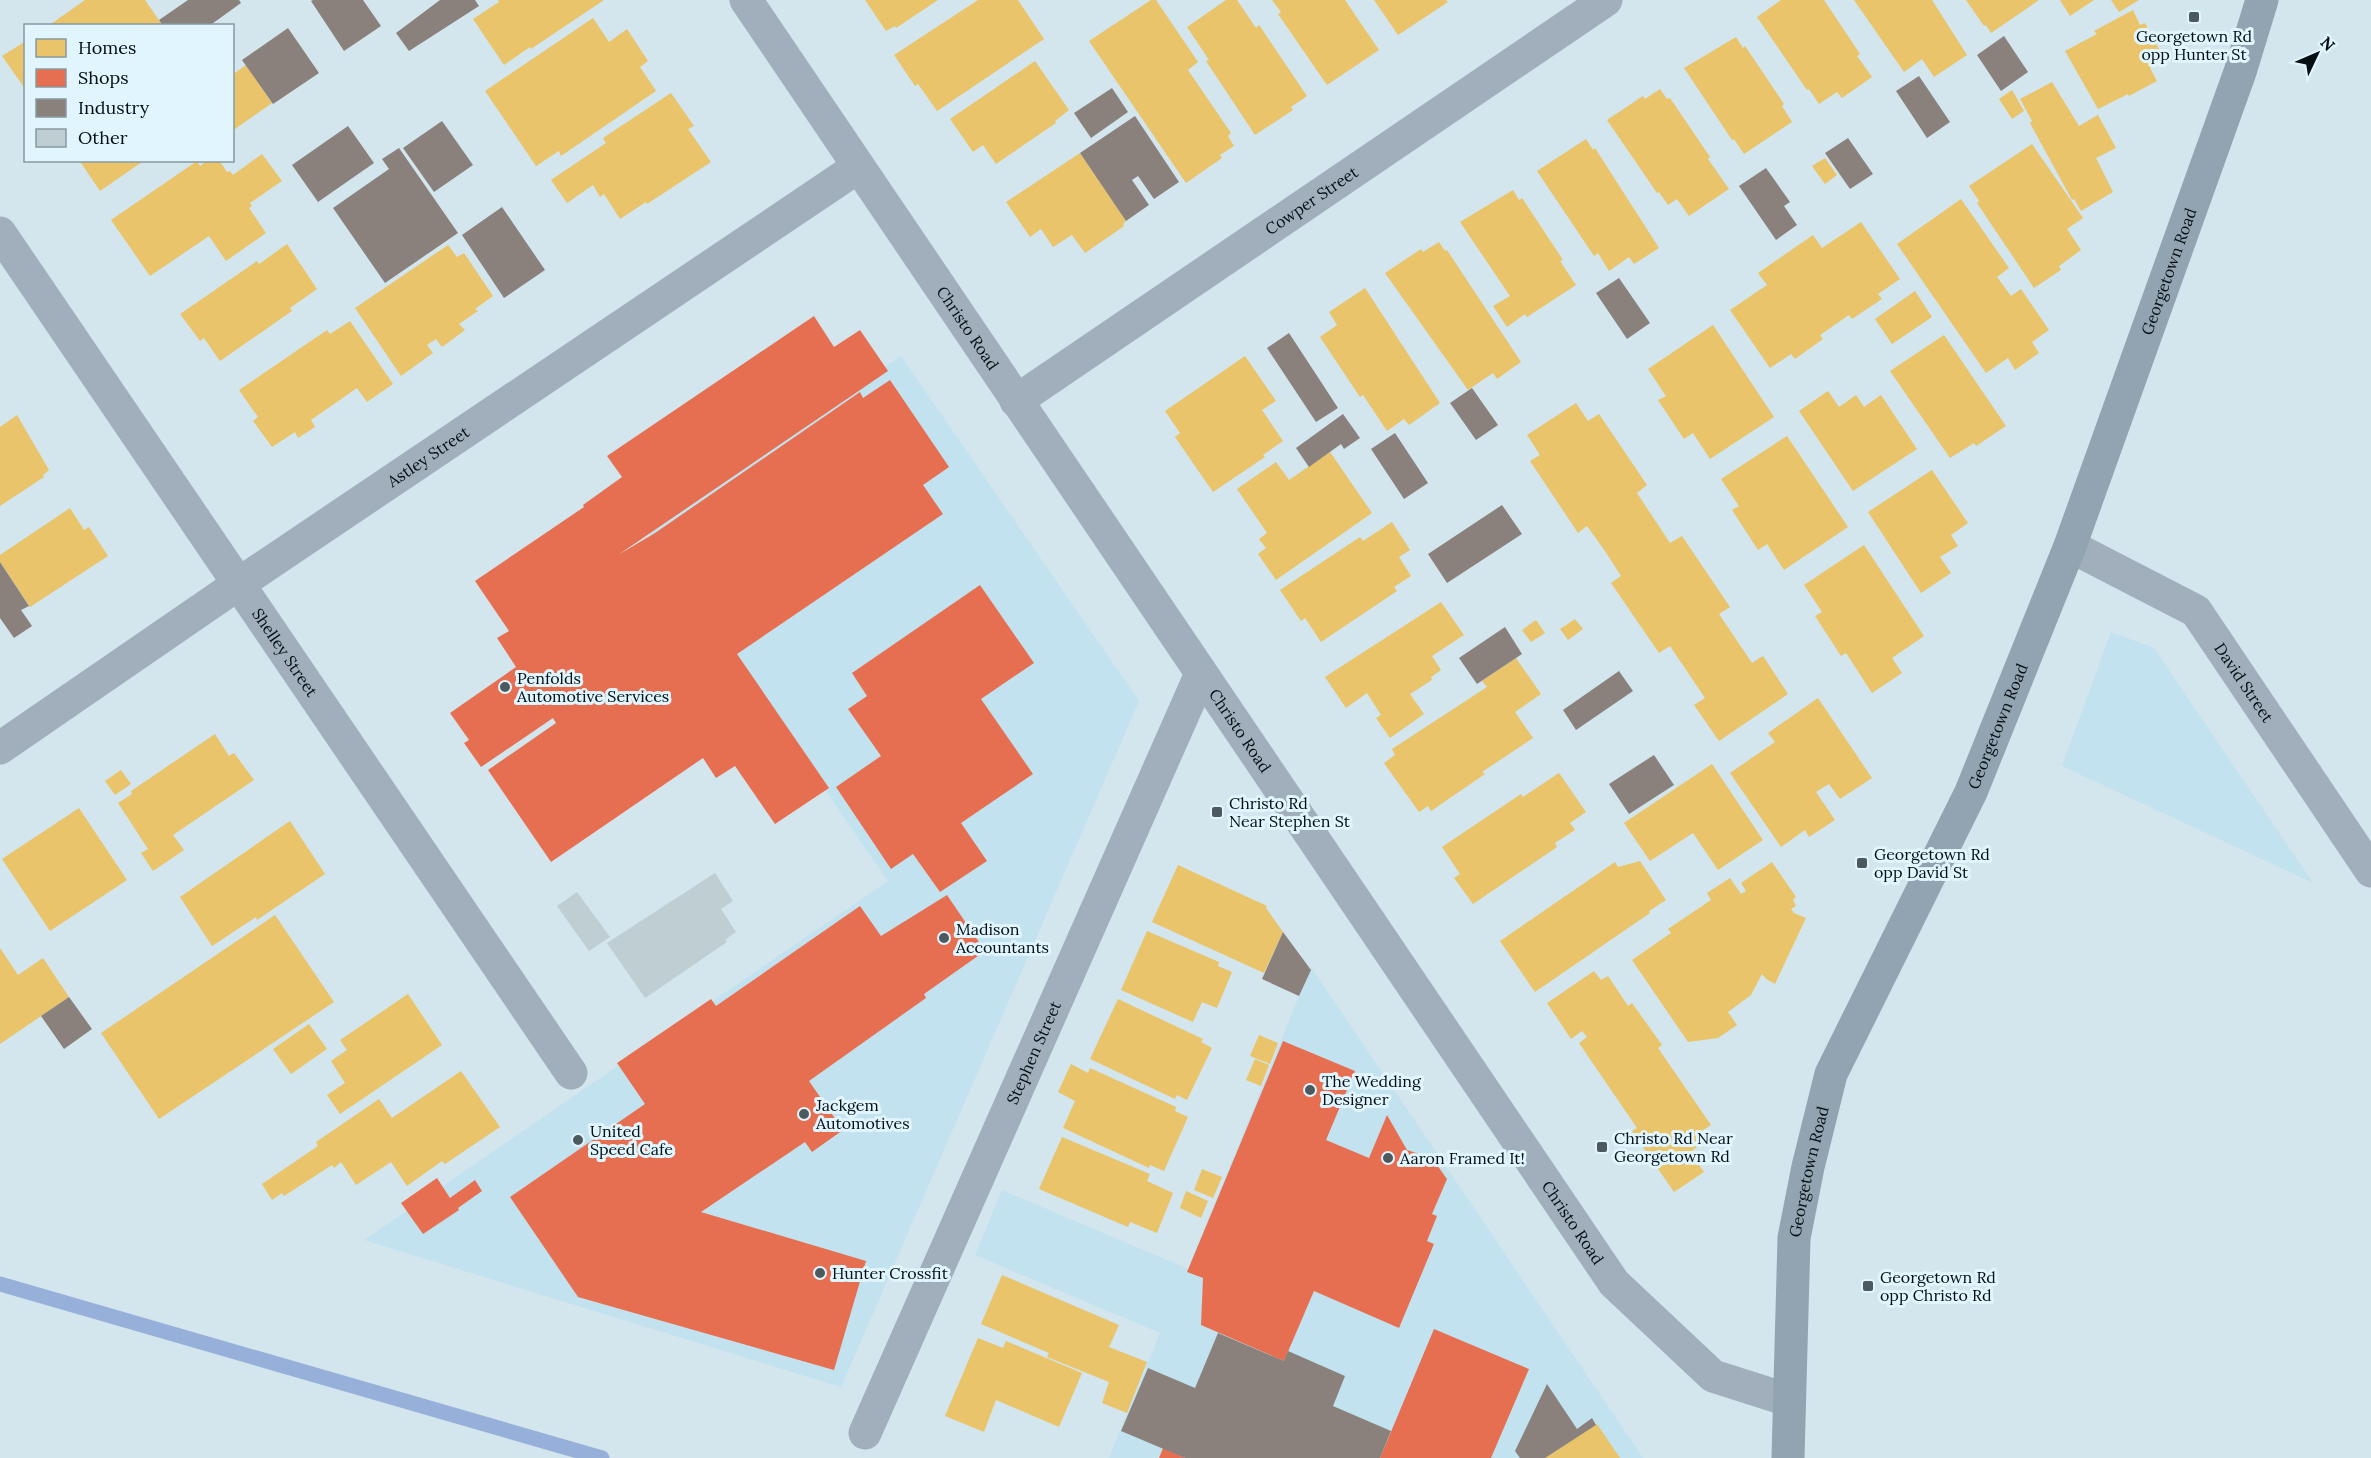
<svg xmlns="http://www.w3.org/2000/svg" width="2371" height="1458" font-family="Lora,serif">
  <rect width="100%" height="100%" fill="#d3e5ed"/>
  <!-- built -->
  <path fill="#c2e2ef" d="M 901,356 L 1139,701 L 841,1387 L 364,1240 L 888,881 L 646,530 Z
    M 2111,632 L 2154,648 L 2313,883 L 2062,766 Z
    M 1311,967 L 1643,1458 L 1109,1458 L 1160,1333 L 975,1255 L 1002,1190 L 1188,1269 Z"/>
  <!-- homes -->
  <path fill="#e9c46a" d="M 85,0 L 145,0 L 163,26 L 48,26 Z
    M 498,0 L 604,0 L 531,49 L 530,47 L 504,65 L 473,19 L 499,2 Z
    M 865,0 L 938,0 L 896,28 L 895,26 L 886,31 Z
    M 978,0 L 1018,0 L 1044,39 L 937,111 L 918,84 L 915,86 L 894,55 Z
    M 1151,0 L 1156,0 L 1198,62 L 1188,70 L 1231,133 L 1228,136 L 1234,146 L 1220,155 L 1222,158 L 1186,183 L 1089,41 Z
    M 1226,0 L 1237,0 L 1256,28 L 1259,25 L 1307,96 L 1291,107 L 1293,110 L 1255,135 L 1206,61 L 1209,60 L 1187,27 Z
    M 1272,0 L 1345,0 L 1379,50 L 1327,85 L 1278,14 L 1281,12 Z
    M 1374,0 L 1446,0 L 1448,2 L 1398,35 Z
    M 1781,0 L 1824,0 L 1860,54 L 1857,56 L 1872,77 L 1842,98 L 1837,92 L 1819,104 L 1809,89 L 1807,90 L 1757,17 Z
    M 1854,0 L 1932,0 L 1967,55 L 1934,77 L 1922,59 L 1904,72 Z
    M 1966,0 L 2039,0 L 1991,33 L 1986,25 L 1984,26 Z
    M 2060,0 L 2094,0 L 2070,16 Z
    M 2111,0 L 2139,0 L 2119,12 Z
    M 2133,10 L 2140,25 L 2145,23 L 2165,60 L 2150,68 L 2157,81 L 2129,96 L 2128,94 L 2098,109 L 2065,51 L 2097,34 L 2094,31 Z
    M 593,18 L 609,42 L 627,29 L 648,61 L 640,67 L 656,91 L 561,156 L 559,151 L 536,166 L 485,91 Z
    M 1736,37 L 1743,48 L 1745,46 L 1784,104 L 1782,106 L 1792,122 L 1744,154 L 1734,139 L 1732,140 L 1684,68 Z
    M 26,41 L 26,90 L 2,56 Z
    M 1035,61 L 1069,110 L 1055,121 L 1056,123 L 996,164 L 983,145 L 973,152 L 950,119 Z
    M 246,65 L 272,103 L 235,129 L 232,126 L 232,75 Z
    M 2052,82 L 2079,126 L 2098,115 L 2116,148 L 2096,158 L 2113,192 L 2081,211 L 2074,199 L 2072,200 L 2030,123 L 2032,121 L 2020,99 Z
    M 1660,89 L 1667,99 L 1670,98 L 1710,157 L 1708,159 L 1729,189 L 1689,216 L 1677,199 L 1668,205 L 1659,192 L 1657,193 L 1607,120 L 1643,96 L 1645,99 Z
    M 2012,90 L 2024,111 L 2012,119 L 1999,99 Z
    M 671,93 L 694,126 L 688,129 L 711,162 L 647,204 L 646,202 L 620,219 L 604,194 L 600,197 L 593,185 L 567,203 L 551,180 L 606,143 L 603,138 Z
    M 1586,139 L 1593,150 L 1595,148 L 1659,248 L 1634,264 L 1629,257 L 1609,271 L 1598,253 L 1594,256 L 1537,171 Z
    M 2032,144 L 2083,218 L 2067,229 L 2081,250 L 2059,266 L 2061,270 L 2034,288 L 1977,203 L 1979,201 L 1969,186 Z
    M 1080,153 L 1126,221 L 1123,224 L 1124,226 L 1085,253 L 1072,235 L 1053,247 L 1041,229 L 1030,237 L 1006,202 Z
    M 262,154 L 282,181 L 250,203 L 252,206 L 249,208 L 266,233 L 226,261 L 209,236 L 150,276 L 111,220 L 197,161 L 200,166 L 208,160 L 219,160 L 227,172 L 230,171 L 233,175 Z
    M 1825,158 L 1837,175 L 1825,184 L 1812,166 Z
    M 79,160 L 145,160 L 100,191 Z
    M 1513,190 L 1519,200 L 1522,198 L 1563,260 L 1560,261 L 1576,285 L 1527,317 L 1525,314 L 1507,327 L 1493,306 L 1510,296 L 1460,222 Z
    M 1961,199 L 2009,268 L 1997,277 L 2011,296 L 2021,289 L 2049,330 L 2032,342 L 2039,353 L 2015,370 L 2008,358 L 1986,373 L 1897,244 Z
    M 1861,222 L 1900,279 L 1878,294 L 1882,299 L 1852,319 L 1849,315 L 1820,335 L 1823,339 L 1795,359 L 1791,354 L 1770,368 L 1730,310 L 1767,285 L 1758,273 L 1813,235 L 1822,248 Z
    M 1439,242 L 1445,251 L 1447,250 L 1521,362 L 1497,379 L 1493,373 L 1468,390 L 1385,273 L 1421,249 L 1423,252 Z
    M 287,244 L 317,289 L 290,308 L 292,311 L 220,361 L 204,338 L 200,341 L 180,314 L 257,261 L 259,264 Z
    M 448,245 L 457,257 L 464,253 L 493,296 L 475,309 L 478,311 L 459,324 L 465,330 L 442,347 L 436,339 L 427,345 L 433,353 L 401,376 L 355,308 Z
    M 1365,288 L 1440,403 L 1409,425 L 1404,419 L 1387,431 L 1363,395 L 1360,397 L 1320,337 L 1337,325 L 1329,312 Z
    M 1915,291 L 1932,317 L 1892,344 L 1875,319 Z
    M 350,321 L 393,384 L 367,402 L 357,388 L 311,420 L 315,427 L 298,438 L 295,432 L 272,447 L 253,421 L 258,417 L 239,390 L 327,330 L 330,334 Z
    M 1713,325 L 1774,417 L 1710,459 L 1693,433 L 1684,439 L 1658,400 L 1666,396 L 1648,369 Z
    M 1944,335 L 2006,426 L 1976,446 L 1974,443 L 1950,458 L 1890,371 Z
    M 1245,356 L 1276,401 L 1262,410 L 1283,441 L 1263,455 L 1265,457 L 1213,492 L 1175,437 L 1180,433 L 1165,411 Z
    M 1828,391 L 1839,407 L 1856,395 L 1864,407 L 1881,395 L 1917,449 L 1853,491 L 1799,411 Z
    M 1576,403 L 1588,421 L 1599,414 L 1647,485 L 1637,493 L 1670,543 L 1682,536 L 1730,607 L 1719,614 L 1752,663 L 1763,656 L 1788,694 L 1719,741 L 1694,705 L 1705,698 L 1670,646 L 1659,653 L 1611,583 L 1621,576 L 1605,551 L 1587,526 L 1578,533 L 1530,461 L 1540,455 L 1527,435 Z
    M 17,415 L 49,470 L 43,475 L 44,477 L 0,506 L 0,427 Z
    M 1787,436 L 1848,527 L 1784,570 L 1767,544 L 1758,550 L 1732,510 L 1739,506 L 1721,479 Z
    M 1330,452 L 1372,513 L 1276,580 L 1258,554 L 1266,548 L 1259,539 L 1267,533 L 1237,489 L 1276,462 L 1289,480 Z
    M 1932,470 L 1968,523 L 1951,535 L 1958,546 L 1940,557 L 1951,573 L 1921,593 L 1868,512 Z
    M 70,508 L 84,530 L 89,527 L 108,556 L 30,607 L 0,562 L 0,555 Z
    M 1392,522 L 1410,550 L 1399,557 L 1411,576 L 1394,587 L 1397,591 L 1321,642 L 1305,618 L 1301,621 L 1280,590 L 1360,537 L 1363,541 Z
    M 1864,545 L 1924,636 L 1892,658 L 1902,673 L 1872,693 L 1846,653 L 1841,656 L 1815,616 L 1822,612 L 1804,585 Z
    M 1441,602 L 1464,635 L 1432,656 L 1441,670 L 1431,677 L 1432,680 L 1410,694 L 1424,714 L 1390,738 L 1376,718 L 1381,715 L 1367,693 L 1346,708 L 1325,677 Z
    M 1575,619 L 1583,629 L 1568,640 L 1560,629 Z
    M 1536,620 L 1545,633 L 1531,642 L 1522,630 Z
    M 1516,658 L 1541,694 L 1515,712 L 1533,738 L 1482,772 L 1485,774 L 1431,811 L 1428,806 L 1419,812 L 1384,763 L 1395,755 L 1392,749 L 1487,687 L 1482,681 Z
    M 1818,698 L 1872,778 L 1840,799 L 1829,784 L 1816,792 L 1835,820 L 1809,837 L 1805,830 L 1781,847 L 1730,773 L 1775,742 L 1768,733 Z
    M 215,734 L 229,756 L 234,753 L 254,780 L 173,835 L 184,850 L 153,871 L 141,853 L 148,849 L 118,803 L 132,794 L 131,791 Z
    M 1712,764 L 1763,840 L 1718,870 L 1693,833 L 1650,861 L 1624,823 Z
    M 121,770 L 131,784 L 115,795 L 105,781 Z
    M 1559,773 L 1586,812 L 1570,823 L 1575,830 L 1555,843 L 1557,847 L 1473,904 L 1454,878 L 1460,874 L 1442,847 L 1521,794 L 1523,797 Z
    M 79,808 L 127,880 L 50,931 L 2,859 Z
    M 290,821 L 325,874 L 257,920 L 256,917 L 212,946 L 180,897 Z
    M 1640,861 L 1666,900 L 1649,911 L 1650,913 L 1535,992 L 1500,941 L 1615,862 L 1618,867 Z
    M 1772,862 L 1796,897 L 1793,900 L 1796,906 L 1791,909 L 1794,913 L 1806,918 L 1775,984 L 1766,979 L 1762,974 L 1751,995 L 1728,1012 L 1737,1025 L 1718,1038 L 1688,1042 L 1632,960 L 1671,933 L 1668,929 L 1711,900 L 1707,893 L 1730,878 L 1741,894 L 1746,891 L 1741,883 Z
    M 1178,865 L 1267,906 L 1266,908 L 1283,932 L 1264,973 L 1152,922 Z
    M 275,915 L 334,1002 L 159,1119 L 101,1033 Z
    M 1147,931 L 1219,962 L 1218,966 L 1232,972 L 1217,1008 L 1202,1002 L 1193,1022 L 1121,990 Z
    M 0,948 L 18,975 L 43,958 L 69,997 L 0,1044 Z
    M 1594,971 L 1601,980 L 1608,976 L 1628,1006 L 1632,1003 L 1662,1045 L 1658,1048 L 1711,1125 L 1700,1132 L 1706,1141 L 1690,1152 L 1704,1172 L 1674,1192 L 1632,1131 L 1637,1128 L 1579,1043 L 1587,1037 L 1582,1031 L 1571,1039 L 1547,1003 Z
    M 408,994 L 442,1045 L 340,1114 L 327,1095 L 345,1083 L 331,1061 L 347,1050 L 340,1040 Z
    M 1118,999 L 1203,1039 L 1201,1042 L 1212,1048 L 1187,1100 L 1177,1095 L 1175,1099 L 1090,1059 Z
    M 309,1024 L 327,1049 L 291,1074 L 273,1049 Z
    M 1259,1035 L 1278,1043 L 1270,1064 L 1250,1056 Z
    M 1255,1059 L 1269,1065 L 1261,1086 L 1246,1080 Z
    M 1071,1064 L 1088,1073 L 1090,1068 L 1176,1107 L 1175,1111 L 1188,1117 L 1164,1171 L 1150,1165 L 1149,1168 L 1063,1128 L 1075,1101 L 1058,1092 Z
    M 461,1071 L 500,1127 L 445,1164 L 442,1161 L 407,1186 L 391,1162 L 356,1185 L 341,1162 L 334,1168 L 332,1165 L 284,1196 L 282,1193 L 272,1200 L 262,1184 L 318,1146 L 316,1142 L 379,1099 L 392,1118 Z
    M 1062,1137 L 1150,1174 L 1147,1181 L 1173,1193 L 1157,1233 L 1130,1222 L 1128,1227 L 1039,1189 Z
    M 1202,1169 L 1222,1177 L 1213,1198 L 1194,1190 Z
    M 1186,1191 L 1208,1201 L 1201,1218 L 1180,1208 Z
    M 1002,1275 L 1119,1325 L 1109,1347 L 1147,1362 L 1127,1413 L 1102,1403 L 1109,1382 L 1047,1357 L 1049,1353 L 981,1324 Z
    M 978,1338 L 1003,1348 L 1006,1341 L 1082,1373 L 1059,1427 L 996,1400 L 984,1432 L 945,1416 Z
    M 1597,1424 L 1620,1458 L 1545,1458 Z"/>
  <!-- shops -->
  <path fill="#e76f51" d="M 814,316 L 834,347 L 860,330 L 888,371 L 618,555 L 655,533 L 860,392 L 863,398 L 890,380 L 949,467 L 923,485 L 943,514 L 737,654 L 829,788 L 775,824 L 735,766 L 716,778 L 703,758 L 551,862 L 488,770 L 556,723 L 553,718 L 481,767 L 464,743 L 469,740 L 450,713 L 516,667 L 497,638 L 509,631 L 475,581 L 584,507 L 583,505 L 622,477 L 607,456 Z
    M 980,585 L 1034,663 L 981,699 L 1033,774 L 961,823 L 987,861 L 940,892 L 913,854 L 891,869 L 836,787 L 881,756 L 848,709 L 867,696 L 852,673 Z
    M 947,895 L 985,951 L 924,994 L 926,998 L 809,1081 L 843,1130 L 812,1152 L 805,1142 L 701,1212 L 866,1261 L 834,1370 L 578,1297 L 510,1197 L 645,1104 L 617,1063 L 711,999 L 716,1006 L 860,906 L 881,936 Z
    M 1283,1041 L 1355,1071 L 1326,1140 L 1369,1158 L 1387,1115 L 1407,1150 L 1432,1158 L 1447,1179 L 1432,1214 L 1437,1216 L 1427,1241 L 1434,1244 L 1399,1328 L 1314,1291 L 1284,1361 L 1201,1325 L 1203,1278 L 1187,1272 Z
    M 437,1178 L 450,1198 L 475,1180 L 482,1191 L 458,1208 L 459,1210 L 423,1234 L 401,1203 Z
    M 1434,1329 L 1529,1369 L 1491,1458 L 1380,1458 Z
    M 1163,1448 L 1185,1458 L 1159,1458 Z"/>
  <!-- industry -->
  <path fill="#8a817c" d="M 188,0 L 239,0 L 241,3 L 209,26 L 163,26 L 159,20 Z
    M 313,0 L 363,0 L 381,26 L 344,51 L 311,1 Z
    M 440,0 L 475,0 L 479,6 L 409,51 L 396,33 Z
    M 288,28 L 319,73 L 273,104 L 242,60 Z
    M 2004,36 L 2028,72 L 2001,91 L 1977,55 Z
    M 1919,76 L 1950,122 L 1927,138 L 1896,91 Z
    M 1112,88 L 1128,112 L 1091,138 L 1074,113 Z
    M 1135,116 L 1179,182 L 1154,199 L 1138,176 L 1132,180 L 1149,205 L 1126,221 L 1080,153 Z
    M 442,121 L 473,165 L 434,192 L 403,148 Z
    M 348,126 L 374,163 L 318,202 L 292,165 Z
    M 1848,138 L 1873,174 L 1850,189 L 1825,153 Z
    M 399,148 L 458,233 L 385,283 L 333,208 L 389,169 L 382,159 Z
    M 1766,168 L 1790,202 L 1784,206 L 1797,225 L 1776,240 L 1739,186 Z
    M 502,207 L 545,270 L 504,298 L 462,235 Z
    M 1619,278 L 1650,323 L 1627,339 L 1596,293 Z
    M 1289,333 L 1338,408 L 1316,422 L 1267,348 Z
    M 1472,388 L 1498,425 L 1476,440 L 1450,403 Z
    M 1343,414 L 1360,438 L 1344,449 L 1341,444 L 1309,467 L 1296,448 Z
    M 1395,433 L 1428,483 L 1404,499 L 1371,449 Z
    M 1502,505 L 1522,534 L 1447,583 L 1428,554 Z
    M 0,562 L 29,606 L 21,610 L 32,626 L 14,638 L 0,618 Z
    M 1505,627 L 1522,654 L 1477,684 L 1459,658 Z
    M 1619,671 L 1633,691 L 1576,730 L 1563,710 Z
    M 1654,755 L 1674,785 L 1629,814 L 1609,784 Z
    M 1283,932 L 1311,970 L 1299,996 L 1262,979 Z
    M 69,997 L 92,1029 L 64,1049 L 41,1016 Z
    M 1218,1333 L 1284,1361 L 1288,1351 L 1345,1376 L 1333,1406 L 1391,1431 L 1380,1458 L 1185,1458 L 1121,1431 L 1148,1368 L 1195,1388 Z
    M 1547,1384 L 1577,1429 L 1592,1418 L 1596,1425 L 1545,1458 L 1520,1458 L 1515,1451 Z"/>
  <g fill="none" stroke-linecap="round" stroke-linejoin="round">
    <!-- stream -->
    <path stroke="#97b0da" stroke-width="15" d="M 0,1284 L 602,1458"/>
  </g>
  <!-- building -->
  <path fill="#beced2" d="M 715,873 L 733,901 L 721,909 L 736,932 L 725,940 L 727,942 L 645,998 L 607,943 Z
    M 577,892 L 610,937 L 589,951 L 557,906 Z"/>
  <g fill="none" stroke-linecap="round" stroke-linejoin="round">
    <!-- street -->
    <g stroke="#a0afbb" stroke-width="33">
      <path id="s1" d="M 746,0 L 1614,1283 L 1713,1376 L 1788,1400"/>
      <path id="s2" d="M 0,233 L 571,1073"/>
      <path id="s3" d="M 1016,401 L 1606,0"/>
      <path id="s4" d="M 2070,546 L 2196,611 L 2371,871"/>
      <path id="s5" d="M 0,748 L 237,585 L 858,167"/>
      <path id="s6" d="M 865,1433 L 1201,674"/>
    </g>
    <!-- secondary -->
    <path stroke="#92a4b1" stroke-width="33" id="s7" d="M 1788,1458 L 1794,1238 L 1808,1167 L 1831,1074 L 1971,792 L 2070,546 L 2240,72 L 2262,0"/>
  </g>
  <!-- markers -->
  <g fill="#4c595f" stroke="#e0f5fd" stroke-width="2">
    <rect x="2188" y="11" width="12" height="12" rx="3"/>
    <circle cx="505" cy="687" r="6"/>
    <rect x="1211" y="806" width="12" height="12" rx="3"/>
    <rect x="1856" y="857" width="12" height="12" rx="3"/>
    <circle cx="944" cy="938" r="6"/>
    <circle cx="1310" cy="1090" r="6"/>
    <circle cx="804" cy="1114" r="6"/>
    <circle cx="578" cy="1140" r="6"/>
    <rect x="1596" y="1141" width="12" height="12" rx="3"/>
    <circle cx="1388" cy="1158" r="6"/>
    <circle cx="820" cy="1273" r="6"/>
    <rect x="1862" y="1280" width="12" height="12" rx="3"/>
  </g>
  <g text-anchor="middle" stroke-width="6" stroke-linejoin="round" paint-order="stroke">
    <!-- poi labels -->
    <g font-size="16" fill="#040e13" stroke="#e0f5fd" text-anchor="start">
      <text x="2194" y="42" text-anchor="middle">Georgetown Rd<tspan x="2194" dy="18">opp Hunter St</tspan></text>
      <text x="517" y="684">Penfolds<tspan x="517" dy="18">Automotive Services</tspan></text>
      <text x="1229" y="809">Christo Rd<tspan x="1229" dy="18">Near Stephen St</tspan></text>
      <text x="1874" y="860">Georgetown Rd<tspan x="1874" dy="18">opp David St</tspan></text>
      <text x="956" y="935">Madison<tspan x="956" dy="18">Accountants</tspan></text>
      <text x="1322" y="1087">The Wedding<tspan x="1322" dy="18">Designer</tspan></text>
      <text x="816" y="1111">Jackgem<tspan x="816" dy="18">Automotives</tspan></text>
      <text x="590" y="1137">United<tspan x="590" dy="18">Speed Cafe</tspan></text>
      <text x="1614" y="1144">Christo Rd Near<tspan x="1614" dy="18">Georgetown Rd</tspan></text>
      <text x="1400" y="1164">Aaron Framed It!</text>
      <text x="832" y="1279">Hunter Crossfit</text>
      <text x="1880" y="1283">Georgetown Rd<tspan x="1880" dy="18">opp Christo Rd</tspan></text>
    </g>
    <!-- street labels -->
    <g font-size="16" fill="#040e13" stroke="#e0f5fd">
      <text dy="6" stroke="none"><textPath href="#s3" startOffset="357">Cowper Street</textPath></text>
      <text dy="6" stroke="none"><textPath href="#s7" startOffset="1260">Georgetown Road</textPath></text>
      <text dy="6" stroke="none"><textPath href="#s1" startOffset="396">Christo Road</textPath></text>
      <text dy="6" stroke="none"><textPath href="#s5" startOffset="518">Astley Street</textPath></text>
      <text dy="6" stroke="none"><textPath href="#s2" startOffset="507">Shelley Street</textPath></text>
      <text dy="6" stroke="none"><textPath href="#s4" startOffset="228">David Street</textPath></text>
      <text dy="6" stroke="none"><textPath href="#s7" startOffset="774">Georgetown Road</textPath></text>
      <text dy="6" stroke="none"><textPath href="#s1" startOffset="882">Christo Road</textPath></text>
      <text dy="6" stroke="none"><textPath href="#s6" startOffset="416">Stephen Street</textPath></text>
      <text dy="6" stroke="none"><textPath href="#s7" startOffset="288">Georgetown Road</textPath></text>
      <text dy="6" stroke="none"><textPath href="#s1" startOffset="1476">Christo Road</textPath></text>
    </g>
  </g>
  <!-- legend -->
  <rect x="24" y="24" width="210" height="138" fill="#e0f5fd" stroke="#88999f" stroke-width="1.5"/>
  <rect x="36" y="39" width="30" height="18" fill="#e9c46a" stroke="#88999f" stroke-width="1.5"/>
  <text x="78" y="54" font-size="18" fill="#040e13">Homes</text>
  <rect x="36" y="69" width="30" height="18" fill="#e76f51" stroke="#88999f" stroke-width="1.5"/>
  <text x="78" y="84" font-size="18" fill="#040e13">Shops</text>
  <rect x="36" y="99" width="30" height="18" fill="#8a817c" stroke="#88999f" stroke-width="1.5"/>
  <text x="78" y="114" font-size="18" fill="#040e13">Industry</text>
  <rect x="36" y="129" width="30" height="18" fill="#beced2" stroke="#88999f" stroke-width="1.5"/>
  <text x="78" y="144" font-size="18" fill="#040e13">Other</text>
  <!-- north arrow -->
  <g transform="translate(2317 54) rotate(46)" stroke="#e0f5fd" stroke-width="4.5" paint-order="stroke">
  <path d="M0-4.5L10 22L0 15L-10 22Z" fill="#040e13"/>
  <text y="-9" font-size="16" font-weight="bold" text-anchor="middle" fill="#040e13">N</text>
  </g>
</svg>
